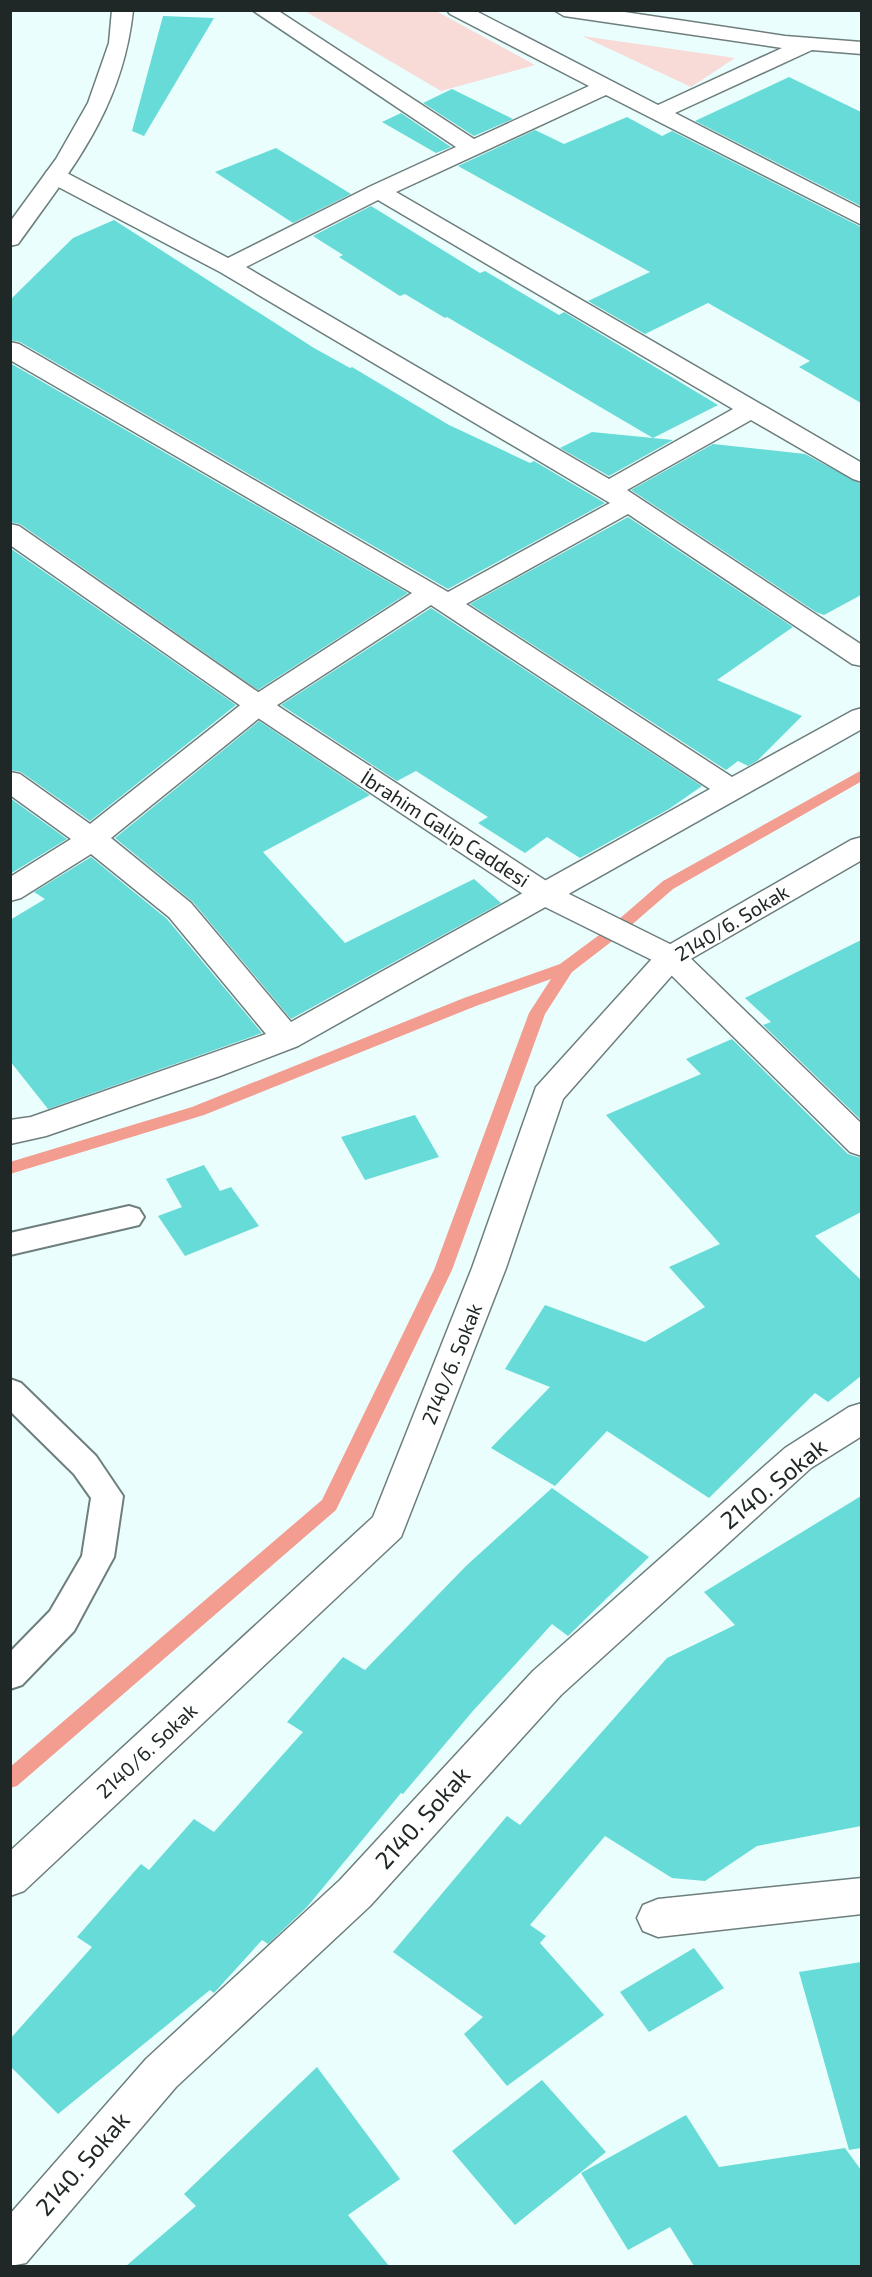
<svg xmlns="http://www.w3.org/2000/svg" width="872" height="2277" font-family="'Exo 2',sans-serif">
  <rect width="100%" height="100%" fill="#eafefd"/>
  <!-- green -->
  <path fill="#f8dad6" d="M 305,11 L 436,11 L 535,65 L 441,91 Z
    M 582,36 L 735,58 L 691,87 Z"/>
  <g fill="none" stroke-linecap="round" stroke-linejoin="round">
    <!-- stream -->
    <path fill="#f29d90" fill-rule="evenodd" d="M 862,770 L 862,781 L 673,889 L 620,935 L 572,972 L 545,1014 L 452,1270 L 336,1510 L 17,1786 L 10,1788 L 10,1767 L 322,1500 L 434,1270 L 529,1013 L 551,979 L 476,1006 L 204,1115 L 10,1174 L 10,1162 L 192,1107 L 464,998 L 560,964 L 610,927 L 663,881 Z"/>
  </g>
  <!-- building -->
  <path fill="#67dbd7" d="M 163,16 L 214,18 L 144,136 L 132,131 Z
    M 789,77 L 861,112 L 861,206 L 695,121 Z
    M 452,89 L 513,119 L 474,136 L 423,103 Z
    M 401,113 L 451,147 L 436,153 L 382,122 Z
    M 627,117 L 662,136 L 672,131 L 861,227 L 861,403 L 799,367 L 810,361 L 708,303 L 645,334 L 588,301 L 650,272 L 458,166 L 535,130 L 564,144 Z
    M 276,148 L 351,194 L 293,223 L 215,172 Z
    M 371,206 L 480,273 L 485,271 L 559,315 L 564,312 L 718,405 L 653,438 L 447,317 L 445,318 L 405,294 L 400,296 L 339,257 L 343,255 L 313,236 Z
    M 114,220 L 314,348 L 350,368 L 352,367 L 449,425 L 530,463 L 534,461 L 605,503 L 448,589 L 20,342 L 10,340 L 10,300 L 73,238 Z
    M 10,363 L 408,593 L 258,690 L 20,524 L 10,522 Z
    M 592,432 L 673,440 L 609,476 L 560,448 Z
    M 713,444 L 805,454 L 861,484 L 861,595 L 824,615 L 816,612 L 631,490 Z
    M 628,517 L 793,627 L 717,680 L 802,716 L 757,761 L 748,766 L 738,761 L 726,770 L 470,604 Z
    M 10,548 L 236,705 L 90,821 L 21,772 L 10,770 Z
    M 431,608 L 702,786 L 669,809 L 580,858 L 547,837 L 525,853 L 478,823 L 488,817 L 416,771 L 397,781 L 281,705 Z
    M 259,721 L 370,795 L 263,852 L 345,943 L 474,879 L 501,903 L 291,1019 L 193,902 L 115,838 Z
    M 10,798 L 67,839 L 10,874 Z
    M 91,857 L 167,919 L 262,1033 L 48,1109 L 10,1061 L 10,920 L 45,899 L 34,892 Z
    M 861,940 L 861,1120 L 763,1025 L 771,1022 L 745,998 Z
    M 732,1039 L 848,1154 L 861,1158 L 861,1212 L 815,1236 L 861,1280 L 861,1376 L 828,1402 L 815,1393 L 709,1498 L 607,1431 L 555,1486 L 491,1448 L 550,1387 L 505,1369 L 545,1305 L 645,1342 L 705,1307 L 669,1267 L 720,1244 L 606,1115 L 701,1074 L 686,1059 Z
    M 415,1115 L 439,1157 L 365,1180 L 341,1137 Z
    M 204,1165 L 220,1191 L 231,1187 L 259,1226 L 185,1256 L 158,1216 L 182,1207 L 166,1179 Z
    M 552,1488 L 649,1557 L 568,1636 L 552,1624 L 472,1712 L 403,1794 L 401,1793 L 307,1907 L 268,1944 L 262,1940 L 214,1993 L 210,1990 L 58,2114 L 10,2066 L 10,2039 L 92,1947 L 77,1937 L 141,1864 L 149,1870 L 194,1819 L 214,1832 L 303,1732 L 287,1722 L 343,1657 L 365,1670 L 466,1566 Z
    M 861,1496 L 861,1826 L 757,1846 L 705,1881 L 672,1878 L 605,1836 L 530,1925 L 546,1936 L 540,1943 L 604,2015 L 507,2086 L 464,2034 L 483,2017 L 393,1952 L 507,1816 L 520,1825 L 667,1658 L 735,1625 L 704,1592 Z
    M 694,1948 L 724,1988 L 649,2032 L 620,1992 Z
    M 861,1962 L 861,2148 L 849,2150 L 799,1972 Z
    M 317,2067 L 400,2179 L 348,2215 L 389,2266 L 126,2266 L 196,2206 L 184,2194 Z
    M 542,2080 L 606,2152 L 515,2225 L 452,2151 Z
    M 686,2115 L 719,2167 L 845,2148 L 861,2170 L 861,2266 L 694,2266 L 670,2227 L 628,2250 L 581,2173 Z"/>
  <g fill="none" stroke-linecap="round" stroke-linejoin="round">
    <defs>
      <path id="lane" d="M 129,1206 L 139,1209 L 144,1217 L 139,1225 L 10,1255 L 10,1233 Z
        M 10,1379 L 21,1383 L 96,1456 L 123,1496 L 114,1557 L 109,1566 L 74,1631 L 22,1685 L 10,1689 L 10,1652 L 50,1611 L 82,1556 L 91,1498 L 74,1474 L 10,1411 Z"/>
      <path id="street" d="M 252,10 L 277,10 L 474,139 L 589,86 L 450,14 L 447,10 L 474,10 L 658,105 L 782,48 L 564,16 L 554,10 L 611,10 L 785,36 L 862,42 L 862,54 L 812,50 L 675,113 L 862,209 L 862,225 L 606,95 L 396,192 L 862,463 L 862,482 L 853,479 L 751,420 L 627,490 L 862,645 L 862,666 L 852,664 L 628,514 L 466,604 L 732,777 L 852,711 L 862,708 L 862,729 L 298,1046 L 220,1076 L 46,1136 L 10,1144 L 10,1120 L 31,1117 L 266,1034 L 169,917 L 91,854 L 21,898 L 10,901 L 10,877 L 71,839 L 10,795 L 10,772 L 20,774 L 90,824 L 248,699 L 412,593 L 10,360 L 10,342 L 19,344 L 448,592 L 610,503 L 220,272 L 47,181 L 44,176 L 47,171 L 63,171 L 228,258 L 371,186 L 456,147 ZM 378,200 L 733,409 L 609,479 L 246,267 ZM 431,605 L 710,789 L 291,1022 L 191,903 L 111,838 L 268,711 Z
        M 862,837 L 862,860 L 682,964 L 563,1099 L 506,1268 L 401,1537 L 24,1891 L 10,1896 L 10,1851 L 373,1517 L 472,1268 L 536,1087 L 660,950 L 851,840 Z
        M 862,1878 L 862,1914 L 658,1937 L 643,1931 L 637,1918 L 643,1905 L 658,1899 Z"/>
      <path id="secondary" d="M 112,10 L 133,10 C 123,107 73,168 18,244 L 10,246 L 10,222 L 56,159 L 88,103 L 109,43 Z
        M 10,524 L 19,526 L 281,708 L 557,888 L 682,950 L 862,1124 L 862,1156 L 850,1152 L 660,964 L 535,902 L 261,720 L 10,545 Z
        M 862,1403 L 862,1436 L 811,1468 L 561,1695 L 370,1906 L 176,2087 L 26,2263 L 10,2266 L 10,2214 L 146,2059 L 340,1880 L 533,1671 L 785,1448 L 849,1407 Z"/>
    </defs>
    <!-- lane casing -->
    <use href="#lane" stroke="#6d7e7d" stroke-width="4"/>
    <!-- street casing -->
    <use href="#street" stroke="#6d7e7d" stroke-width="3"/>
    <!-- secondary casing -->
    <use href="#secondary" stroke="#6d7e7d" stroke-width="3"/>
    <!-- lane -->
    <use href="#lane" fill="#fff" fill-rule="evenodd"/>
    <!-- street -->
    <use href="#street" fill="#fff" fill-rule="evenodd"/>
    <!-- secondary -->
    <use href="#secondary" fill="#fff" fill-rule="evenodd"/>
  </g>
  <g text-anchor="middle" stroke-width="4.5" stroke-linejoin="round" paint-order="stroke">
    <!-- street labels -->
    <g font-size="20" fill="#202827" stroke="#fff">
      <text transform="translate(445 829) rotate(33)" y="7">İbrahim Galip Caddesi</text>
      <text transform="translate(732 923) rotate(-31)" y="7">2140/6. Sokak</text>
      <text transform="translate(452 1364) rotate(-68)" y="7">2140/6. Sokak</text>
      <text transform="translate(147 1751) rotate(-43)" y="7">2140/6. Sokak</text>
    </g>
    <!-- near-street labels -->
    <g font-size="24" fill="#202827" stroke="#fff">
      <text transform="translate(774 1484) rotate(-39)" y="8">2140. Sokak</text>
      <text transform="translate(423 1818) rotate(-48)" y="8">2140. Sokak</text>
      <text transform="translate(83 2164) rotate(-49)" y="8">2140. Sokak</text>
    </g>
  </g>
  <!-- border -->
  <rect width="872" height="2277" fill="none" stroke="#202827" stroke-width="24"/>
</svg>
